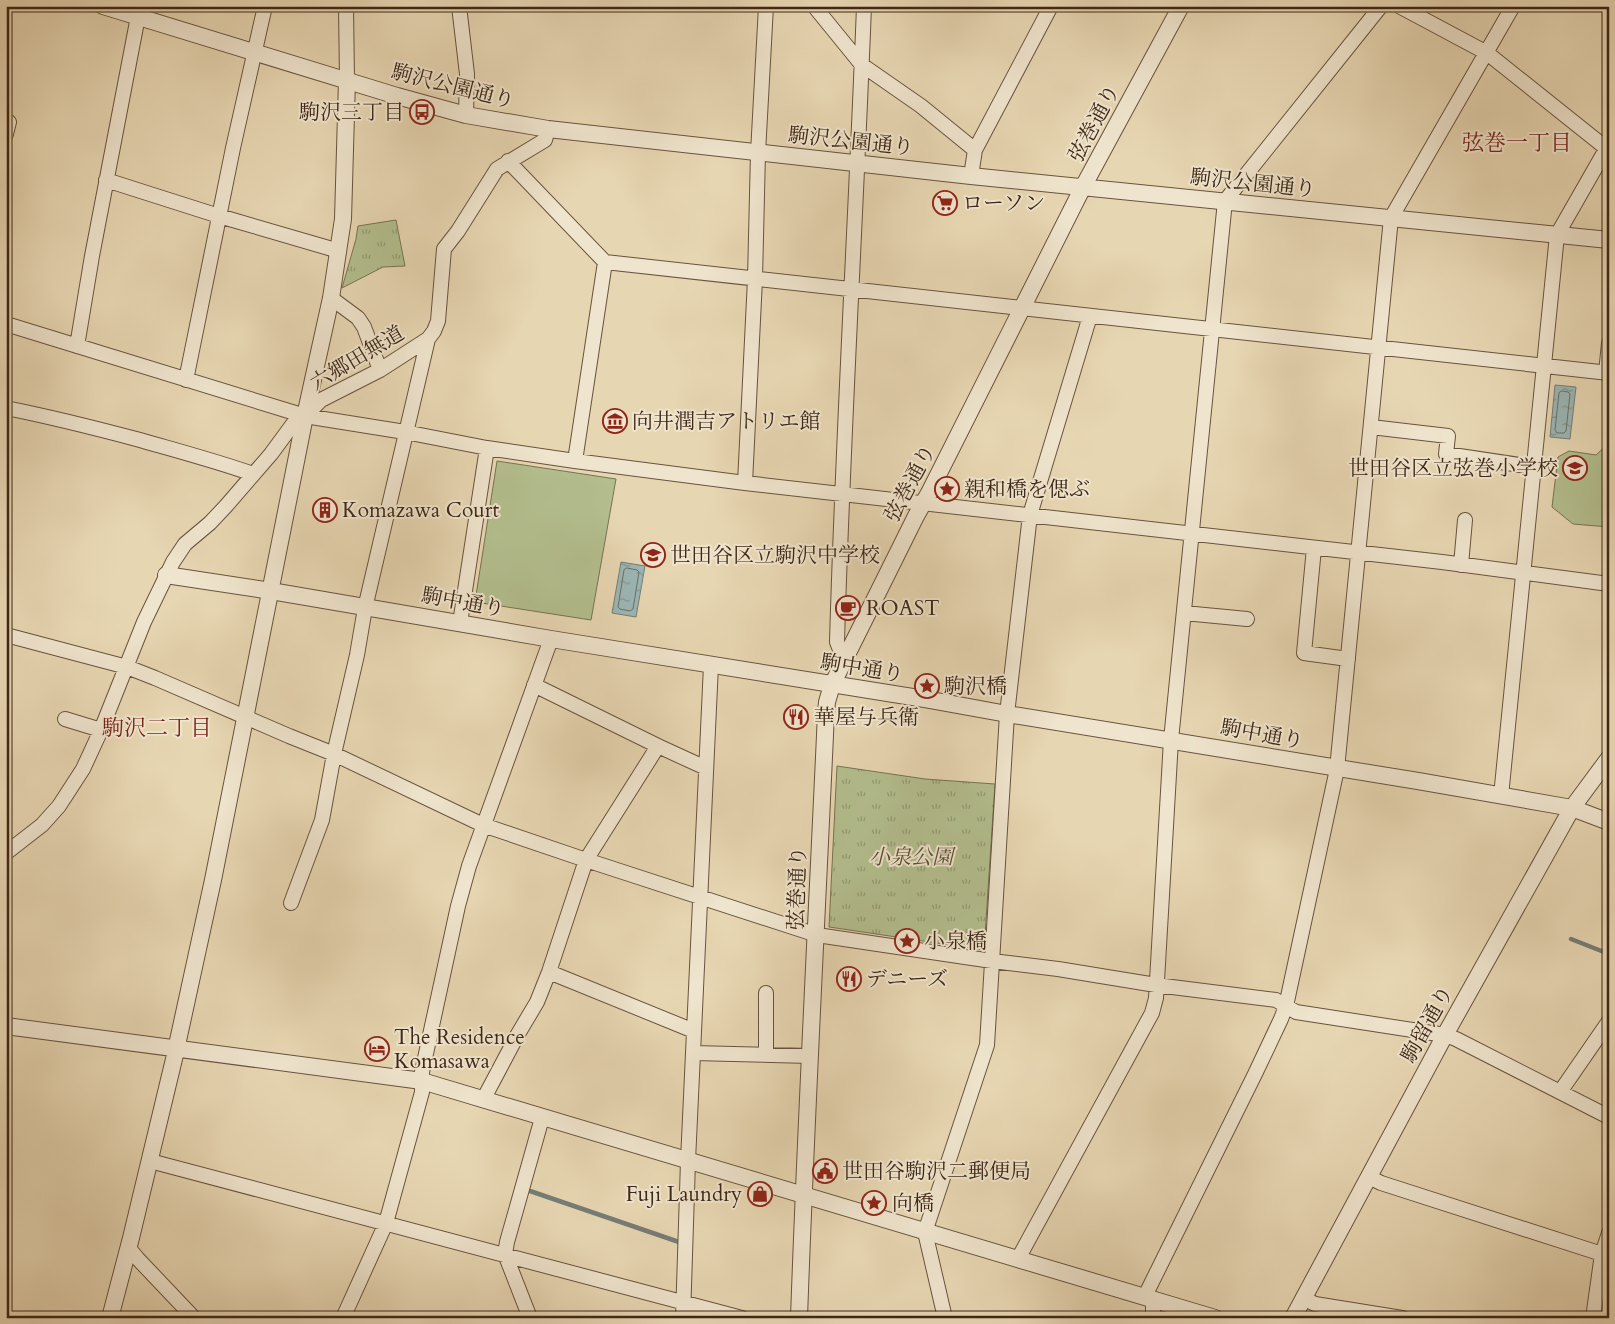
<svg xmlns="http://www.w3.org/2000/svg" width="1615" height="1324" font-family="Cardo,'Noto Serif JP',serif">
  <defs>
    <pattern id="park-tufts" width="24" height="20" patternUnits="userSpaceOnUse" patternTransform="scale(1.25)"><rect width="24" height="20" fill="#b3be8e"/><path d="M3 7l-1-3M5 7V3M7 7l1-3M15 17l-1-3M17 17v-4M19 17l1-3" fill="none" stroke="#939a73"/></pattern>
    <pattern id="water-ripples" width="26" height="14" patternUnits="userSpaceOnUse" patternTransform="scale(1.25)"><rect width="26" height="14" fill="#9bb7b6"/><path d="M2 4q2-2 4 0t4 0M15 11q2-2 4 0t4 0" fill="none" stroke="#809593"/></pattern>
  </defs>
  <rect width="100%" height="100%" fill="#e7d6b2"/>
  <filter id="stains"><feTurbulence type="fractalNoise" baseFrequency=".004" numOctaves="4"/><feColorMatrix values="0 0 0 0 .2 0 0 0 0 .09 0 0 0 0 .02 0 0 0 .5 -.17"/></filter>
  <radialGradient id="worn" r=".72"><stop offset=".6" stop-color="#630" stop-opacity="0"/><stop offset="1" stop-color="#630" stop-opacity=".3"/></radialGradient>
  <!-- grass -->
  <path fill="#b3be8e" stroke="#787252" d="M 1609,443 L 1609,527 L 1573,524 L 1552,507 L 1558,457 L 1569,451 L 1596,455 Z
    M 497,461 L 616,479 L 591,620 L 475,602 Z"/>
  <!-- park -->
  <path fill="url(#park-tufts)" stroke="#787252" d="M 396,220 L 405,266 L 383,267 L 342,288 L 356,239 L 358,226 Z
    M 837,766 L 925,779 L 995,784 L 984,950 L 829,927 Z"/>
  <!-- water -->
  <path fill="url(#water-ripples)" stroke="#767d76" d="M 1555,385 L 1576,387 L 1570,439 L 1550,437 Z
    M 621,562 L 645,566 L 636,617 L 612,613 Z"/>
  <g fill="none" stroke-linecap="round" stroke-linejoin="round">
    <!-- shore -->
    <path stroke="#6c6f66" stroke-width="1" d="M 1562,391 L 1568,392 L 1570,394 L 1566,431 L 1564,433 L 1557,433 L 1555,430 L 1559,393 Z
      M 627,568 L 637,570 L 639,572 L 633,609 L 630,611 L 620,609 L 618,607 L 624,570 Z"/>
    <!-- stream -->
    <path stroke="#767d76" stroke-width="4.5" d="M 1571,939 L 1609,954
      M 530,1191 L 679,1242"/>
    <defs>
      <path id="minor" d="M 346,6 L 347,80
        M 459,6 L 467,74 L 466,115
        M 814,6 L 862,65 L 921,106 L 975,150
        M 1399,6 L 1487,53 L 1606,148
        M 6,134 L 9,122
        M 508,161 L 605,262 L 1609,373
        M 971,176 L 975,150 L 1051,6
        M 106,180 L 219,216 L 339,251
        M 331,298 L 358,318 L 364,327 L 380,370
        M 6,324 L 305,416 L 405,432 L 487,448 L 575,461 L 745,483 L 1442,562 L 1609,584
        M 77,346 L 92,256 L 140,6
        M 1606,373 L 1609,343
        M 186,380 L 233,148 L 265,6
        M 6,408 C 51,417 95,428 140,440 C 178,451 216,461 253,474
        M 1371,427 L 1448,436 L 1446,454 L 1533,467
        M 575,461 L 605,262
        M 745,483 L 755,279 L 758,153 L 766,6
        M 1314,548 L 1304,653 L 1348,659
        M 1461,565 L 1465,520
        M 1184,613 L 1247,619
        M 460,623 L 487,448
        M 6,635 L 127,667 L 155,678 L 289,736 L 334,754 L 483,825 L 586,860 L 817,935 L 992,961 L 1058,969 L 1156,985 L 1276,1000 L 1296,1012 L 1445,1035 L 1456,1039 L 1609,1117
        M 844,660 L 837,642 C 843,430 856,218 864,6
        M 534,685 L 658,746 L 706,768
        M 65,719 L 101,730
        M 1501,796 L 1557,235 L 1609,144
        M 6,853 L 42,825 L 59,806 L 83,769 L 101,730 L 144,622 L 173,562 L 185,544 L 210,523 L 226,506 L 271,454 L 293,424 L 305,416 L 321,400 L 380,370 L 428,339 L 434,331 L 438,321 L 444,249 L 458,231 L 497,169 L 545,140 L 548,129
        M 291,903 L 322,820 L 334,754 L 357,655 L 365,608 L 428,339
        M 549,972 L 694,1031
        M 693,1053 L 810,1056
        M 766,1055 L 766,993
        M 1560,1092 L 1609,1021
        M 483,1100 L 518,1034 L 537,1002 L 549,972 L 586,860 L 658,746
        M 150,1161 L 742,1318
        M 1369,1177 L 1381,1183 L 1602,1254
        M 128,1247 L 138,1259 L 194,1318
        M 1018,1259 L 1152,1013 L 1156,998 L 1171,740 L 1225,201 L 1381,6
        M 1145,1296 L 1255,1074 L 1281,1019 L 1286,1006 L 1337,769 L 1391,218 L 1513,6
        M 1303,1298 L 1315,1304 L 1402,1318
        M 1153,1299 L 1153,1318
        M 343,1318 L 386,1223 L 422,1092 L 422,1072 L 458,906 L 469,866 L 551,639
        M 530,1318 L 505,1254 L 507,1242 L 542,1118
        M 683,1318 L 688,1161 L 711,665
        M 945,1318 L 925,1232 L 987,1045 L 1007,714 L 1030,515 L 1090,316
        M 1593,1318 L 1602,1254 L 1609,1233"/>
      <path id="tertiary" d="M 103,6 L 397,96 L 466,115 L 548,129 L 971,176 L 1609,240
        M 166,575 L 271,591 L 551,639 L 925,699 L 1007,714 L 1418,781 L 1572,808 L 1609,822
        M 6,1026 L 422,1081 L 1215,1318
        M 110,1318 L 131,1238 L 174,1059 L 213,880 L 305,416 L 331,298 L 343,219 L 347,80
        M 799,1318 C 806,1116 817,914 826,713 L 827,702 L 832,685 L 916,516 L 929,493 L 1083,187 L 1181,6
        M 1293,1318 L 1445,1035 L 1572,808 L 1609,758"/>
    </defs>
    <!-- minor casing -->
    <use href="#minor" stroke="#68533e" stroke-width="16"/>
    <!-- tertiary casing -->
    <use href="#tertiary" stroke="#68533e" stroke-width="18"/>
    <!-- minor -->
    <use href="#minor" stroke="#efe4cd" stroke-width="14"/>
    <!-- tertiary -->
    <use href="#tertiary" stroke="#efe4cd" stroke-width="16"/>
  </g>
  <!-- icons -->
  <defs>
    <symbol id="bus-ring" viewBox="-11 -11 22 22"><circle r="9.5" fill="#efe4cd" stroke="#8f2418" stroke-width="1.5"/><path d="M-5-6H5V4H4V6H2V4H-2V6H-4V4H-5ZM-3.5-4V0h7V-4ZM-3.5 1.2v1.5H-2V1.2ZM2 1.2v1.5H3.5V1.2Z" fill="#8f2418"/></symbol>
    <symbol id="supermarket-ring" viewBox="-11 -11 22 22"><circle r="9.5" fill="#efe4cd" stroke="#8f2418" stroke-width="1.5"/><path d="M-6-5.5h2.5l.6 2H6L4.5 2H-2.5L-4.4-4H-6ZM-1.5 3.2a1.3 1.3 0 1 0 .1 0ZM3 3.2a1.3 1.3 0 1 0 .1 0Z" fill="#8f2418"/></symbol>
    <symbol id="museum-ring" viewBox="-11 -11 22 22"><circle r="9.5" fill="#efe4cd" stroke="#8f2418" stroke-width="1.5"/><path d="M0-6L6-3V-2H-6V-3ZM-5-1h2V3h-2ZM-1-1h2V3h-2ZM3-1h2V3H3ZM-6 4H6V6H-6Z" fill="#8f2418"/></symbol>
    <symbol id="school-ring" viewBox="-11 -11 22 22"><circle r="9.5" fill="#efe4cd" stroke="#8f2418" stroke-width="1.5"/><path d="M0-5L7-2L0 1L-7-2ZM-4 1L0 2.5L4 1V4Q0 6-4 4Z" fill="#8f2418"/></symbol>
    <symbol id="sight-ring" viewBox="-11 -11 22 22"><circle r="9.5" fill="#efe4cd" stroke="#8f2418" stroke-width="1.5"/><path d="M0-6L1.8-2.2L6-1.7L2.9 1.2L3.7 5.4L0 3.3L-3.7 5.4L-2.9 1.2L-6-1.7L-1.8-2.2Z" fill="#8f2418"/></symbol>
    <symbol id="building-ring" viewBox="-11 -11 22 22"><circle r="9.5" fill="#efe4cd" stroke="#8f2418" stroke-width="1.5"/><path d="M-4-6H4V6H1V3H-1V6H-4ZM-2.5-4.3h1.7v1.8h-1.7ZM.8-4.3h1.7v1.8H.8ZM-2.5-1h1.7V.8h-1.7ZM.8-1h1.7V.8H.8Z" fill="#8f2418"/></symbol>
    <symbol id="cafe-ring" viewBox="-11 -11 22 22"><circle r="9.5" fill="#efe4cd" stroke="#8f2418" stroke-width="1.5"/><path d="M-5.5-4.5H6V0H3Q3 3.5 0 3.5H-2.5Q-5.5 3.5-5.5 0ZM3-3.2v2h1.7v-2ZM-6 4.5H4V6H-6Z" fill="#8f2418"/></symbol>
    <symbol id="restaurant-ring" viewBox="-11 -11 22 22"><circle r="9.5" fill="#efe4cd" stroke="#8f2418" stroke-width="1.5"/><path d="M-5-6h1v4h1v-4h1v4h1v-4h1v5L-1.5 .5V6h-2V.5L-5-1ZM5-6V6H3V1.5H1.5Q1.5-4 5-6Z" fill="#8f2418"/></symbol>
    <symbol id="hotel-ring" viewBox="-11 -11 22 22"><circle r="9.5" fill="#efe4cd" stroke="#8f2418" stroke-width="1.5"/><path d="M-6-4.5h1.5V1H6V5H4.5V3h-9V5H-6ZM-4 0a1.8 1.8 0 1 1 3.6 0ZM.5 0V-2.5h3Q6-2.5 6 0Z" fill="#8f2418"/></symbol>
    <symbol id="civic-ring" viewBox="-11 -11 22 22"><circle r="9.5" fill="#efe4cd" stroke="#8f2418" stroke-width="1.5"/><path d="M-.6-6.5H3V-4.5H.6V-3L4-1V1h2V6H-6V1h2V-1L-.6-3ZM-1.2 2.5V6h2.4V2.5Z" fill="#8f2418"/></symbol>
    <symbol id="shop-ring" viewBox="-11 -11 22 22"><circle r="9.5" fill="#efe4cd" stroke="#8f2418" stroke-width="1.5"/><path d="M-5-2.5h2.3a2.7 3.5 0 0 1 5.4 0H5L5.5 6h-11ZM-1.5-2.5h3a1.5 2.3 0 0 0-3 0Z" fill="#8f2418"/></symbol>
  </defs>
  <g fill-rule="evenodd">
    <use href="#bus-ring" x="408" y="98" width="28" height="28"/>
    <use href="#supermarket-ring" x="931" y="189" width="28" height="28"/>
    <use href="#museum-ring" x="601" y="407" width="28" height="28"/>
    <use href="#school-ring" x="1561" y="454" width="28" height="28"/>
    <use href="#sight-ring" x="933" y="475" width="28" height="28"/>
    <use href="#building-ring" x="311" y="496" width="28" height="28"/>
    <use href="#school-ring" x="639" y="541" width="28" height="28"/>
    <use href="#cafe-ring" x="834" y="594" width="28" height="28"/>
    <use href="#sight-ring" x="913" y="672" width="28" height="28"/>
    <use href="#restaurant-ring" x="782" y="703" width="28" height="28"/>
    <use href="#sight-ring" x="893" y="927" width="28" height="28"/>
    <use href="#restaurant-ring" x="835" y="965" width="28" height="28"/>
    <use href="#hotel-ring" x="363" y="1035" width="28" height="28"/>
    <use href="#civic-ring" x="811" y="1157" width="28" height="28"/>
    <use href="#shop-ring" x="746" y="1180" width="28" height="28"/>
    <use href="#sight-ring" x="860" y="1189" width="28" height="28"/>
  </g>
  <g text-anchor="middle" stroke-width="4" stroke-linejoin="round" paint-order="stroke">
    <!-- street labels -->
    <g font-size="21" fill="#3e2717" stroke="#efe4cd">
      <text transform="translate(453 86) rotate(14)" y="7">駒沢公園通り</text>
      <text transform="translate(1094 123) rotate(-62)" y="7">弦巻通り</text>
      <text transform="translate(851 141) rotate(6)" y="7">駒沢公園通り</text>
      <text transform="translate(1253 183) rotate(6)" y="7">駒沢公園通り</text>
      <text transform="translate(357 358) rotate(-31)" y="7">六郷田無道</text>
      <text transform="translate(910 483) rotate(-62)" y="7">弦巻通り</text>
      <text transform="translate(463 602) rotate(10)" y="7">駒中通り</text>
      <text transform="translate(862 668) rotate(9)" y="7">駒中通り</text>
      <text transform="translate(1262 734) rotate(10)" y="7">駒中通り</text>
      <text transform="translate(797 888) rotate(-88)" y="7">弦巻通り</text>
      <text transform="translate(1427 1024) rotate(-61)" y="7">駒留通り</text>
    </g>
    <!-- poi labels -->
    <g font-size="21" fill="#3e2717" stroke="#efe4cd" text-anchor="start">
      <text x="404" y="119" text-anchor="end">駒沢三丁目</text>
      <text x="962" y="210">ローソン</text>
      <text x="632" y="428">向井潤吉アトリエ館</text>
      <text x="1558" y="475" text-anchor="end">世田谷区立弦巻小学校</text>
      <text x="964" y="496">親和橋を偲ぶ</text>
      <text x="342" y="517">Komazawa Court</text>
      <text x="670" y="562">世田谷区立駒沢中学校</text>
      <text x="866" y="615">ROAST</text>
      <text x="944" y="693">駒沢橋</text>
      <text x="814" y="724">華屋与兵衛</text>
      <text x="924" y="948">小泉橋</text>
      <text x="866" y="986">デニーズ</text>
      <text x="394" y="1044">The Residence<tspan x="394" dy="24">Komasawa</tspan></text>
      <text x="842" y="1178">世田谷駒沢二郵便局</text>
      <text x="742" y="1201" text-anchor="end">Fuji Laundry</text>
      <text x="892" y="1210">向橋</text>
    </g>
    <!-- park labels -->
    <g font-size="21" font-style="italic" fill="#5b4d35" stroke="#efe4cd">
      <text x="911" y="864">小泉公園</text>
    </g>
    <!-- neighbourhood labels -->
    <g font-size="22" fill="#7a1f14" stroke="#efe4cd">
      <text x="1517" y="150">弦巻一丁目</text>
      <text x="157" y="735">駒沢二丁目</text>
    </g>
  </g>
  <!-- margin -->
  <rect width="1615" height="1324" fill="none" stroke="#e7d6b2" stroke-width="25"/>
  <rect x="8" y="8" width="1600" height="1309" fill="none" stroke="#3e2717" stroke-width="2.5"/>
  <rect x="12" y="12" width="1590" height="1299" fill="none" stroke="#3e2717"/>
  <rect width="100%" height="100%" filter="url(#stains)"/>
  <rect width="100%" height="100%" fill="url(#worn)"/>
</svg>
